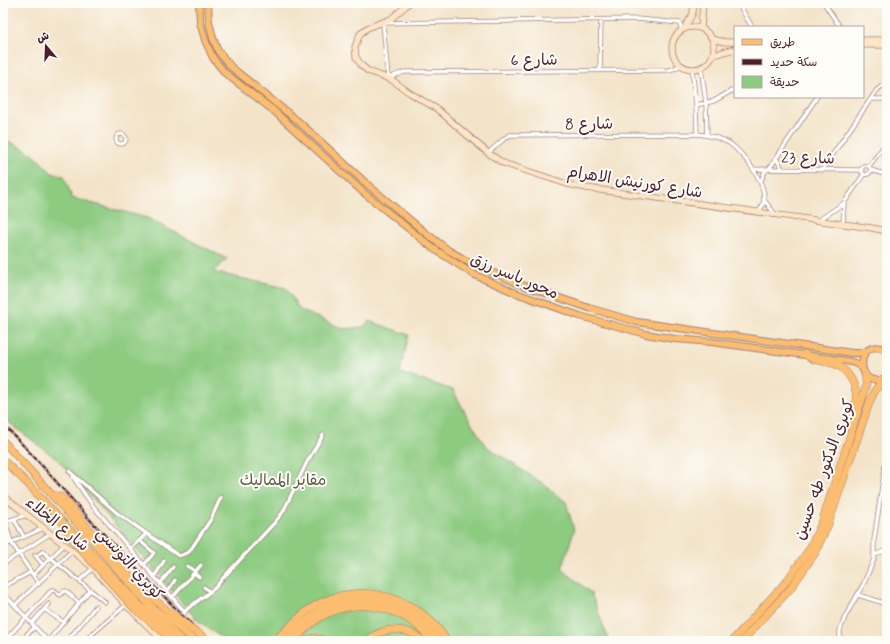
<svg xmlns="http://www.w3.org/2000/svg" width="890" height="644" font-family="Mynerve,'Playpen Sans Arabic',sans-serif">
  <rect width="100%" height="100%" fill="#fdfcf7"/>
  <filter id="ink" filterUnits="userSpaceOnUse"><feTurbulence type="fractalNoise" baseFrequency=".025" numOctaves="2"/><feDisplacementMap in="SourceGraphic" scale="8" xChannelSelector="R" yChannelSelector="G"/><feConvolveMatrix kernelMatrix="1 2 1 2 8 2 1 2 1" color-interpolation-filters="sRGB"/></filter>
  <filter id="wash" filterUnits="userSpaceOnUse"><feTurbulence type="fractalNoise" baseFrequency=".012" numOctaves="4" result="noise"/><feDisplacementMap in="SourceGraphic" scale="16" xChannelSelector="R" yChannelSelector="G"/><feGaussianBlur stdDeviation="0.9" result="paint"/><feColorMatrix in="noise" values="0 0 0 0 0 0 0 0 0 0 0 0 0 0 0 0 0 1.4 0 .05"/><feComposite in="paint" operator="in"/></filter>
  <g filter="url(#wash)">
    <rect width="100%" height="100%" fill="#f3e3c8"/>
    <!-- green -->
    <path fill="#8dcb81" stroke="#6c7556" d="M 3,138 L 33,154 L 52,173 L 64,176 L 72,198 L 147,218 L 227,259 L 213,272 L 286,288 L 300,310 L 344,329 L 364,327 L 369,321 L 409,335 L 400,373 L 453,390 L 468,418 L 486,446 L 542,483 L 566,502 L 574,530 L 562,569 L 591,593 L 609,641 L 226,641 L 197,620 L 113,522 L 57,459 L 3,418 Z"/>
  </g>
  <g filter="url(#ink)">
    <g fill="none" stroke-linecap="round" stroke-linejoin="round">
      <defs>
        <path id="street" d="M 738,3 L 752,27
          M 824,3 L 840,27
          M 680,65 L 676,68 L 669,70 L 404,72 L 388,78 L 383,23 L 637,19 L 680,23 L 681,30
          M 701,67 L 706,103 L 707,135
          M 692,69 L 696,105 L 697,134
          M 600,70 L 601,20
          M 871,99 L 887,99
          M 696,105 L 714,101 L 731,91 L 735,91
          M116 139a5 5 0 1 1 10 0a5 5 0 1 1-10 0Z
          M 488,153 L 505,138 L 510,135 L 697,134 C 708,135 719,137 729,143 C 745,154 777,194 758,212
          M 776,158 L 782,169
          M861.5 170a4.5 4.5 0 1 1 9 0a4.5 4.5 0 1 1-9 0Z
          M 869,166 L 887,142
          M 753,169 L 862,170
          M 769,169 L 817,97
          M 822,170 L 877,90 L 882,86 L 887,85
          M 871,170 L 887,175
          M 761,181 L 764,173 L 768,169
          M 764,200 L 775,214
          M 819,220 L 844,203 L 864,174
          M 843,223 L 844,203
          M 69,471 L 117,513 L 179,556 L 189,552 L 211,519 L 221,497
          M 73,477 L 93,506 L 184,611
          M 14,519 L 24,537
          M 4,522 L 27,515
          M 5,522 L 11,542 L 39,584
          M 140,541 L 154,553 L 144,565
          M 3,546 L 44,528
          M 130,549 L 146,534
          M 35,555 L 43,565
          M 38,555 L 43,551 L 50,559
          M 874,555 L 887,550
          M 51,558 L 105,602
          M 3,564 L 51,533
          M 187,566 L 195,571
          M 194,573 L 199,577
          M 33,575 L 65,544
          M 154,577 L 164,561
          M 79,581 L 93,568
          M 160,584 L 173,567
          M 3,587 L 31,572
          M 204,587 L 210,592
          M 167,592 L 175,580
          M 858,595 L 887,604
          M 172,598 L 201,565
          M 3,599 L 5,597 L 8,598 L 48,641
          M 15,605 L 72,551
          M 44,609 L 63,622
          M 180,620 L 187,609 L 215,588 L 223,578 L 276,521 L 283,512 L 307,462 L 323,435
          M 32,623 L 49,604
          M 3,634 L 11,641
          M 27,634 L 35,627
          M 7,638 L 52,590 L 54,590 L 60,595 L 64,591 L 66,591 L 79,603
          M 48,641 L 90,590
          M 67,641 L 96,606
          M 84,641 L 126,605
          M 840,641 L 840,630 L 845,617 L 864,583 L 874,559 L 874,540 L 887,453"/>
        <path id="secondary" d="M 409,3 L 391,19 L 367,28 L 360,34 L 355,47 L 356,57 L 361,65 L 368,71 L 392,80 L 410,93 L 437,109 L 488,153 L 503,163 L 567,184 L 586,188 L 872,228 L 887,231
          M672 48a21 21 0 1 1 42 0a21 21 0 1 1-42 0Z
          M 684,28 L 692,15 L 695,3
          M 701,28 L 703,3
          M 712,39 L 725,42 L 735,42
          M 863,40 L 887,40
          M 863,45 L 887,45
          M 712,56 L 723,52 L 735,49
          M 3,496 L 90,565 L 126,605 L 163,641"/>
        <path id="primary" d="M 199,3 L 200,22 L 205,40 L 213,58 L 225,73 L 273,110 L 364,193 L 434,249 L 473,274 L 516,293 L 580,316 L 646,334 L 675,339 L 712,342 L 847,361 L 855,363 L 862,368
          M 208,3 L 209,22 L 213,38 L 218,51 L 231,67 L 299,122 L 369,186 L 427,234 L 448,250 L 471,263 L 519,284 L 589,308 L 637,322 L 852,353 L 860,353 L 867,351
          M 887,377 C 854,395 854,332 887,351"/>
        <path id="highway" d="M 805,354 C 815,363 826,360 837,365 C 849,371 857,386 856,399 C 854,410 850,419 851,430
          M 3,441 L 52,495
          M 3,460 L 29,485 L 60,519
          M 273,641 C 288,631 297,616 313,607 C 359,579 419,596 447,641
          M 285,641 C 295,630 306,619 320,611 C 360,588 414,602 440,641
          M 293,641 C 301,633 309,624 319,618 C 357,595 405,606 432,641
          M 300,641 L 314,638 L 327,641
          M 367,641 C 383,626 407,626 423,641
          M 732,641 L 786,582 L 810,548 L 822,522 L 863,396 L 866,385 L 865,374
          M 742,641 L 791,588 L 815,553 L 828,525 L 870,401 L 876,389 L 885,378"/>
      </defs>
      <!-- street casing -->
      <use href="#street" stroke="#9e817a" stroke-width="5"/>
      <!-- secondary casing -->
      <use href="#secondary" stroke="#9e817a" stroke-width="7"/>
      <!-- primary casing -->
      <use href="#primary" stroke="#9e817a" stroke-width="8"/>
      <!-- highway casing -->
      <use href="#highway" stroke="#9e817a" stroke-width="8"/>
      <!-- street -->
      <use href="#street" stroke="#fff" stroke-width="3.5"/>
      <!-- secondary -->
      <use href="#secondary" stroke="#fee5c5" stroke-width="5.5"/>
      <!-- primary -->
      <use href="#primary" stroke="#fcbd6f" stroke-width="6"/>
      <!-- highway -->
      <use href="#highway" stroke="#fcbd6f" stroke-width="7"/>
      <defs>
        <path id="rail" d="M 3,424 L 37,460 L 92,522 L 182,615 L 194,627 L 213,641"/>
      </defs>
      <!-- rail casing -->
      <use href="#rail" stroke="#4a1f2b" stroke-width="2.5"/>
      <!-- rail -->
      <use href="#rail" stroke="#fdfcf7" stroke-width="1" stroke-dasharray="3" stroke-linecap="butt"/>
      <defs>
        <path id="highway-bridge" d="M 52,495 L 61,497 L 66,501 C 92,533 118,566 149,594 C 167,612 188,626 209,641
          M 52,495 L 144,599 L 154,609 L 196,641
          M 60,519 L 139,605 L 183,641
          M 67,532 L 74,542 L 135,609 L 174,641"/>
      </defs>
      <!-- highway-bridge casing -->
      <use href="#highway-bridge" stroke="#9e817a" stroke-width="8" stroke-linecap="butt"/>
      <!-- highway-bridge -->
      <use href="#highway-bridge" stroke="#fcbd6f" stroke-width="7"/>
    </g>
  </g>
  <g text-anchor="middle" stroke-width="4" stroke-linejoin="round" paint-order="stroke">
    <!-- street labels -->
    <g font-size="16" fill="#4a1f2b" stroke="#fdfcf7">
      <text transform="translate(534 59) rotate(-1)" y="6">شارع 6</text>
      <text transform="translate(589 123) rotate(-1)" y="6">شارع 8</text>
      <text transform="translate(808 157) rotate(1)" y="6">شارع 23</text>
      <text transform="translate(635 181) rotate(9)" y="6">شارع كورنيش الاهرام</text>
      <text transform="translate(515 275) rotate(23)" y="6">محور ياسر رزق</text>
      <text transform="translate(823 469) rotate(-70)" y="6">كوبرى الدكتور طه حسين</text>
      <text transform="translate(58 523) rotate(39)" y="6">شارع الخلاء</text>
      <text transform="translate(131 563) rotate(48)" y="6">كوبري التونسي</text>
    </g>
    <!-- park labels -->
    <g font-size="16" fill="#615b49" stroke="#fdfcf7">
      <text x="283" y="485">مقابر المماليك</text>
    </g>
  </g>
  <!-- margin -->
  <rect width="890" height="644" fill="none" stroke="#fdfcf7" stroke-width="16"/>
  <!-- legend -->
  <rect x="734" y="26" width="130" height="72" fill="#fdfcf7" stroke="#b5a4a5"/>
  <rect x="742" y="39" width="20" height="6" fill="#fcbd6f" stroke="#b5a4a5"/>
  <text x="770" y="46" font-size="12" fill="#4a1f2b">طريق</text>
  <rect x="742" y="59" width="20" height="6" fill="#4a1f2b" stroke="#b5a4a5"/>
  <text x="770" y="66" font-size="12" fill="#4a1f2b">سكة حديد</text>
  <rect x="742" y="76" width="20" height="12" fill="#8dcb81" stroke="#b5a4a5"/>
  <text x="770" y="86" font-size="12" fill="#4a1f2b">حديقة</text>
  <!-- north arrow -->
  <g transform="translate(46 46) rotate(341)" stroke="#fdfcf7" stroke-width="3" paint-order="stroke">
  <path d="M0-3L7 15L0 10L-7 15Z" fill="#4a1f2b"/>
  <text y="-6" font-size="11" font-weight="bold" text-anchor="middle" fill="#4a1f2b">ش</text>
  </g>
</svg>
